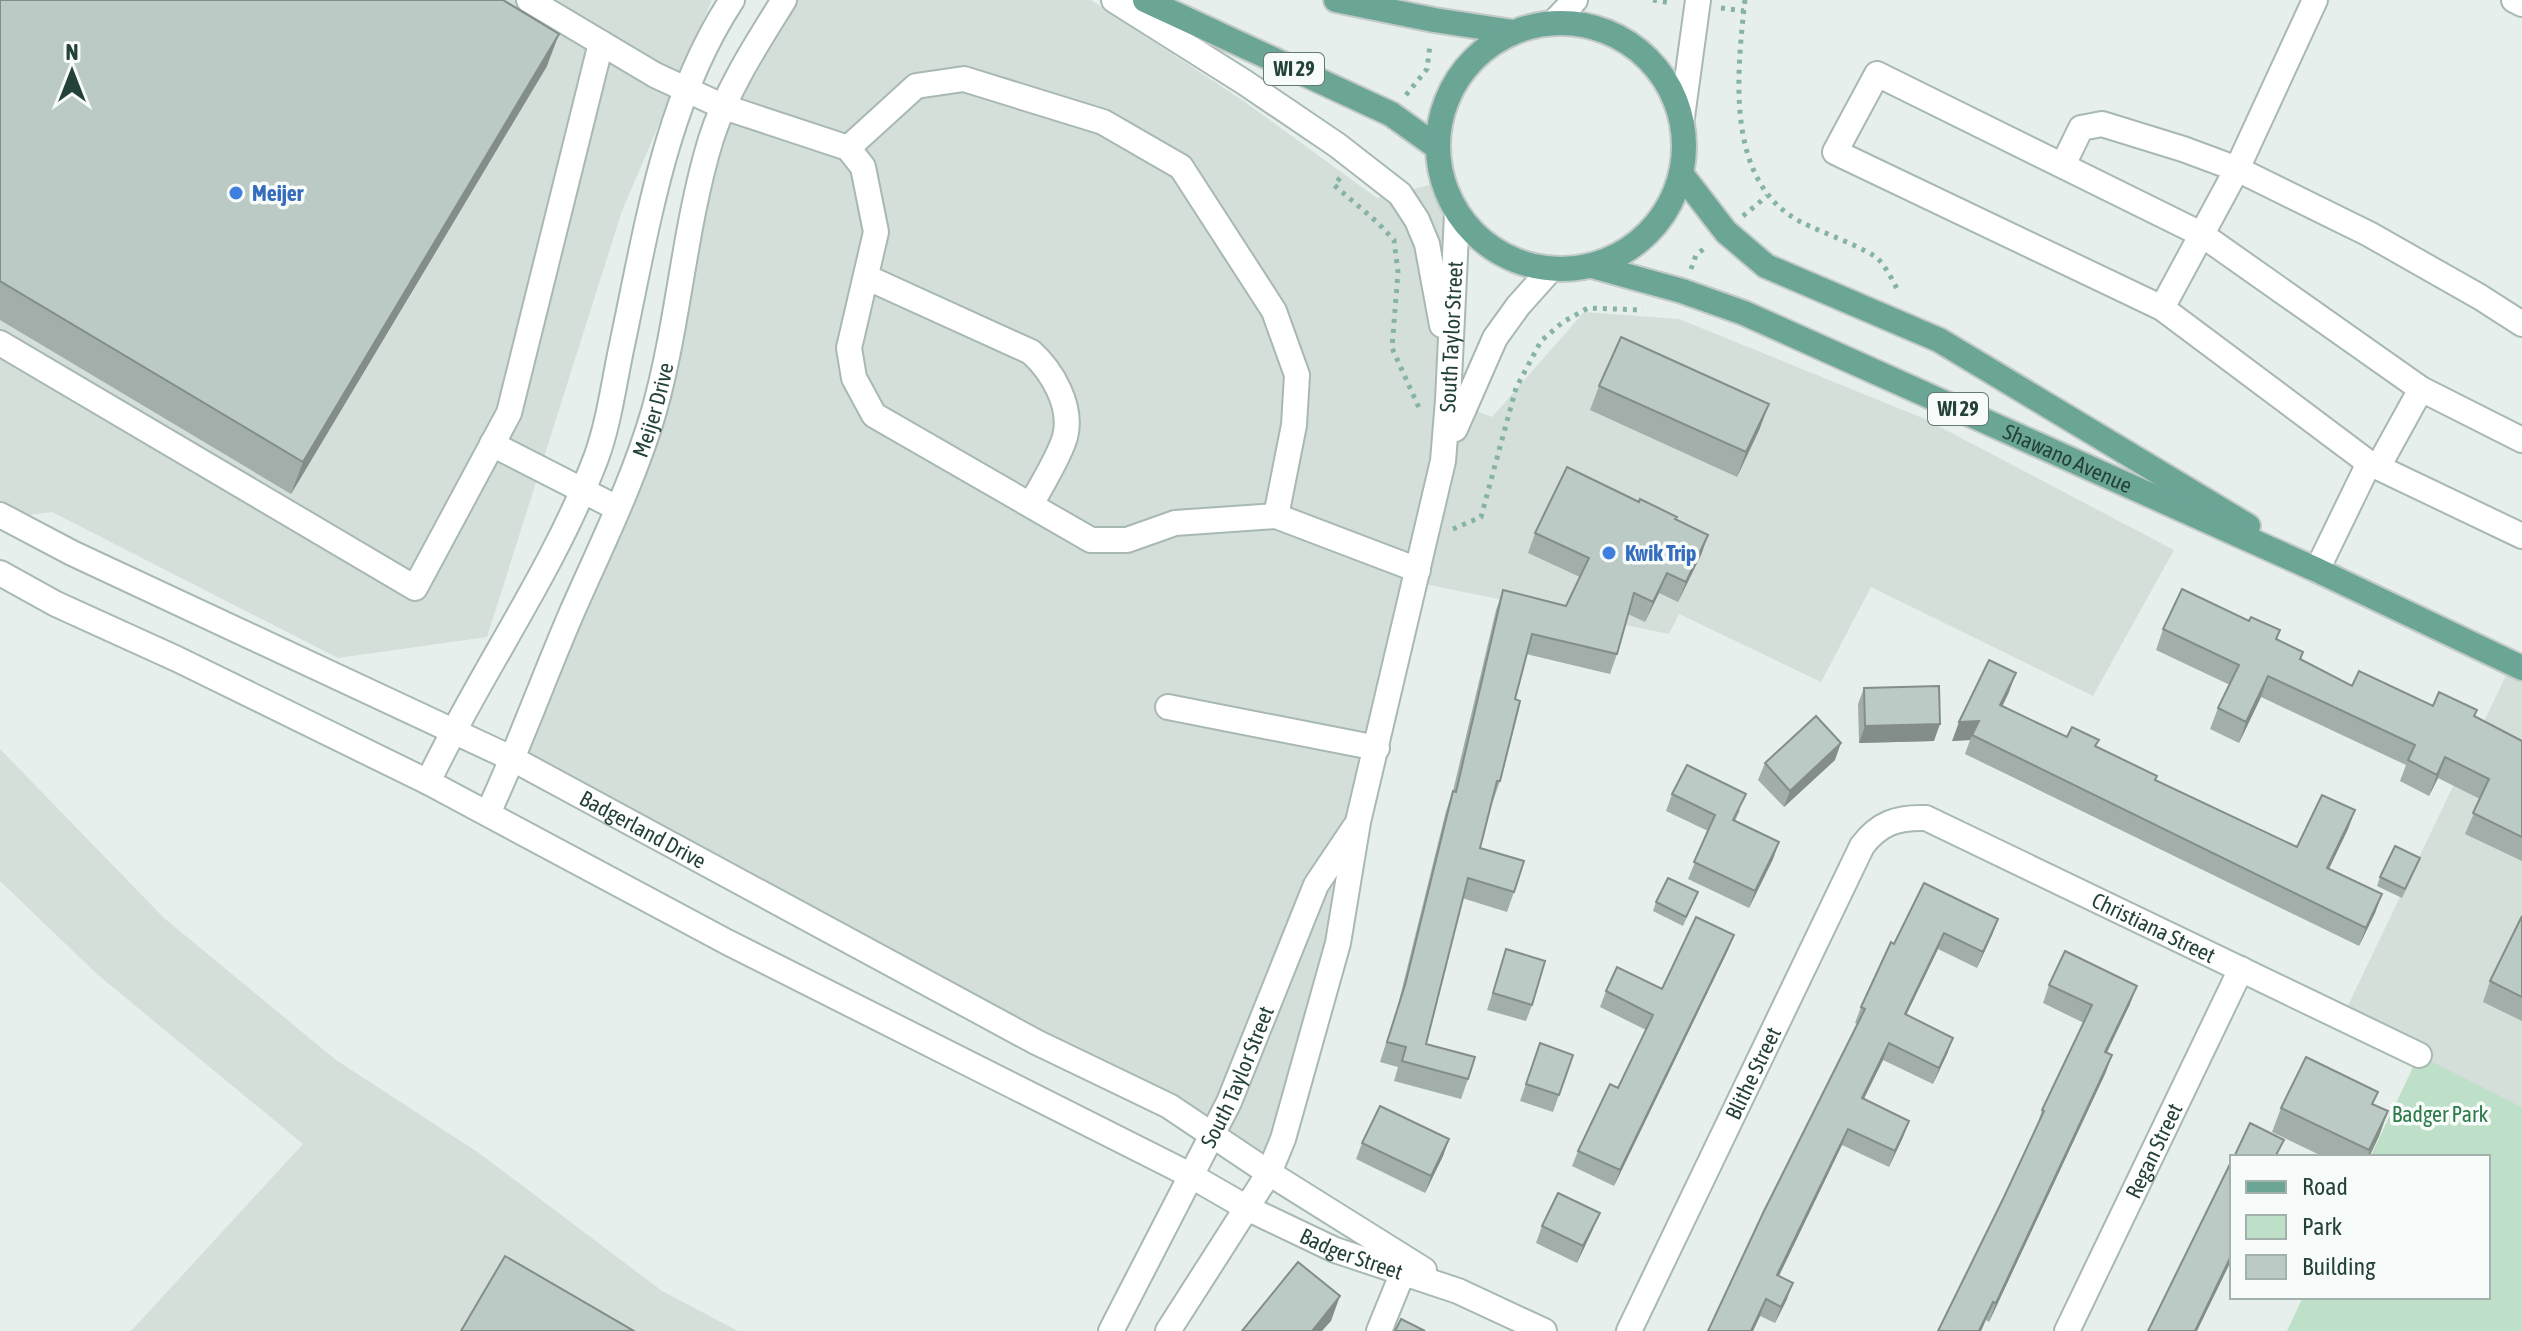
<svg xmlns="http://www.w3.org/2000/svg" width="2522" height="1331" font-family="'Asap Condensed',sans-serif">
  <rect width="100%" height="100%" fill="#e6efeb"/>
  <!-- built -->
  <path fill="#d4dfda" d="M 0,0 L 712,0 L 622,211 L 487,637 L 338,658 L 52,512 L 0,519 Z
    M 793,0 L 1091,0 L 1245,102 L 1377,198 L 1442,182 L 1457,214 L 1449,400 L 1492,417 L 1584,312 L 1679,319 L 1925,419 L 2174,550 L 2093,696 L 1871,587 L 1821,682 L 1679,614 L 1669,634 L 1415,582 L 1269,1173 L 513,759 L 637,460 L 705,161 Z
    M 2512,663 L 2522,668 L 2522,1107 L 2342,1018 Z
    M 0,749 L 164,918 L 336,1060 L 479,1153 L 662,1291 L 738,1331 L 131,1331 L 303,1144 L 98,975 L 0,881 Z"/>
  <!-- green -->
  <path fill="#bfe0c8" d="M 2419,1055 L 2522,1107 L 2522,1331 L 2287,1331 L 2303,1297 L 2488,1297 L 2488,1157 L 2370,1157 Z"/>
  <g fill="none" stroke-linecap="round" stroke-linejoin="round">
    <defs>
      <g id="minor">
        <path d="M 529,0 L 655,75 L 724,107 L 848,148 L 863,167 L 876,232 L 849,348 L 854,378 L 874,415 L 1091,540 L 1127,540 L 1175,523 L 1276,516 L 1418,570"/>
        <path d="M 1114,0 L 1244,82 L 1337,145 L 1400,194 L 1417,220 L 1427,244 L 1442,325"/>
        <path d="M 2315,0 L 2237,169 L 2162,308 L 2369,463 L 2317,570"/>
        <path d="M 2514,0 L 2522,4"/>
        <path d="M 1554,22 L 1575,0"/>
        <path d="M 1682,117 L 1698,0"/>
        <path d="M 848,148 L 916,86 L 964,79 L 1103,122 L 1181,167 L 1274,311 L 1297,375 L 1294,425 L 1276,516"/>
        <path d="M 2063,165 L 2081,128 L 2102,124 L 2183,149 L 2237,169 L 2369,234 L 2480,297 L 2522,324"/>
        <path d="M 866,277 L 1031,352 C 1052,371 1073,406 1065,437 C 1059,458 1041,485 1031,505"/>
        <path d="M 2162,308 L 1835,152 L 1877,74 L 2201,234 L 2421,389 L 2522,440"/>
        <path d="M 0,343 L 415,588 L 509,413 L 601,43"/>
        <path d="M 1455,429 L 1495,338 L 1518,306 L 1551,269"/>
        <path d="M 492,444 L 617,508"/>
        <path d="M 2369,463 L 2522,536"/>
        <path d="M 2378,467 L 2421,389"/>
        <path id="s1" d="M 0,515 L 72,553 L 513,759 L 1036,1042 L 1169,1106 L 1269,1173 L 1424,1270"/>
        <path id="s2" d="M 0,573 L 56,604 L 177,659 L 428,782 L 727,942 L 1190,1175 L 1247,1208 L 1335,1250 L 1458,1291 L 1544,1331"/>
        <path d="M 1168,707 L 1377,748"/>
        <path d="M 428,782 C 480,672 553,572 596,458 C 609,423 614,382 622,345 C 647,228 665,102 732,0"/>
        <path id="s3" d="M 488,813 C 519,747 543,679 572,612 C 601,546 634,480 654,411 C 679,322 684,227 711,139 C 727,89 756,45 784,0"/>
        <path id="s4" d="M 1111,1331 L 1229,1102 L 1316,885 L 1355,827"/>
        <path id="s5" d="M 1168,1331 L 1269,1173 L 1283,1139 L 1338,943 L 1358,822 L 1443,461 L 1448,400 L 1457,214"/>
        <path d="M 1379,1331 L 1403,1272"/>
        <path id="s6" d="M 1629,1331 L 1862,846 C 1879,823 1898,817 1926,818 L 2419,1055"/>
        <path id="s7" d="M 2067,1331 L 2241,969"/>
      </g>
      <g id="major">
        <path d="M 1145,0 L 1391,114 L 1437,147"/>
        <path d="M 1336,0 L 1434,20 L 1513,32"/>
        <circle cx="1561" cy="146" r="123"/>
        <path d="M 1682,175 L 1726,232 L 1766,266 L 1939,340 L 2248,526"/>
        <path id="s8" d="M 1592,266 L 1682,291 L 1744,313 L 2317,570 L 2522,668"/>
      </g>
    </defs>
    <!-- minor casing -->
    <use href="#minor" stroke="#a8b8b2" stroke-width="28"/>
    <!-- major casing -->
    <use href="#major" stroke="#c2cac8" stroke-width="28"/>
    <!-- path -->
    <path stroke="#86b3a5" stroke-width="5" stroke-dasharray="4 6" stroke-linecap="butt" d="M 1653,0 L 1672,3
      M 1745,0 C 1737,73 1724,184 1803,223 C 1820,232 1870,249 1880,261 C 1888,270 1893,282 1899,292
      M 1721,8 L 1744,11
      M 1406,95 L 1427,69 L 1430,45
      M 1340,178 L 1334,185 L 1377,222 L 1394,240 L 1398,272 L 1392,348 L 1420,410
      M 1743,216 L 1767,196
      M 1691,269 L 1696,255 L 1705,248
      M 1453,529 L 1481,517 L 1516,388 L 1541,341 L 1563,322 L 1588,308 L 1643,310"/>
    <!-- minor -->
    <use href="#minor" stroke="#fff" stroke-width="24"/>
    <!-- major -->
    <use href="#major" stroke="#6aa596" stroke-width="24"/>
  </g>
  <!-- wall -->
  <path fill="#a1aea9" d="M 0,0 L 547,66 L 291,494 L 0,320 Z
    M 1599,386 L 1760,428 L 1737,477 L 1590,410 Z
    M 1676,519 L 1708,535 L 1701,555 L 1678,602 L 1659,593 L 1645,622 L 1628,614 L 1617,654 L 1610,674 L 1526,654 L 1515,699 L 1500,781 L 1493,801 L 1492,801 L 1480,848 L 1514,892 L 1507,912 L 1462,898 L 1426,1044 L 1468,1079 L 1461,1099 L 1394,1081 L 1398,1067 L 1380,1062 L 1398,1005 L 1446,811 L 1453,791 L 1496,610 L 1503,590 L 1566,606 L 1580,577 L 1528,553 L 1535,533 Z
    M 2163,629 L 2280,630 L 2276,639 L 2303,652 L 2301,660 L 2352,686 L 2433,706 L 2477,710 L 2474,717 L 2522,741 L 2522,861 L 2465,834 L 2480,799 L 2438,778 L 2429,796 L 2400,781 L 2406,765 L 2261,697 L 2239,743 L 2210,729 L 2218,708 L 2230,685 L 2156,650 Z
    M 1864,688 L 1934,741 L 1859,743 L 1858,704 Z
    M 2009,692 L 2002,706 L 2067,737 L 2099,740 L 2096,746 L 2155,780 L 2297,847 L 2355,810 L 2348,829 L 2329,869 L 2382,894 L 2375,913 L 2359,946 L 1965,754 L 1970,740 L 1952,741 Z
    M 1835,760 L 1784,807 L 1758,780 L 1765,763 Z
    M 1672,794 L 1740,810 L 1735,821 L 1779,842 L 1773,859 L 1749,908 L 1688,879 L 1708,831 L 1666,811 Z
    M 2417,866 L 2402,898 L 2377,886 L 2380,877 Z
    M 1698,892 L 1683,926 L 1653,911 L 1656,902 Z
    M 2522,916 L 2522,1021 L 2483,1002 L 2490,981 Z
    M 1998,919 L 1992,935 L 1977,968 L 1938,949 L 1906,1015 L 1953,1038 L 1947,1054 L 1933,1084 L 1883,1060 L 1864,1099 L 1909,1121 L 1903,1137 L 1889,1167 L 1842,1145 L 1779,1276 L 1787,1299 L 1775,1323 L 1760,1316 L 1753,1331 L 1708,1331 L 1857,1024 L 1855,1023 L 1861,1007 L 1894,944 Z
    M 1734,935 L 1728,950 L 1614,1186 L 1572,1166 L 1578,1151 L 1618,1088 L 1646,1030 L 1600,1007 L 1606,991 L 1662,989 Z
    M 1506,949 L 1532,1005 L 1526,1021 L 1487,1010 Z
    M 2049,985 L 2130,1004 L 2107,1053 L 2112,1055 L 2105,1074 L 1989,1322 L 1986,1320 L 1981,1331 L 1938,1331 L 2004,1197 L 2036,1129 L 2042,1110 L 2084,1023 L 2043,1003 Z
    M 1540,1043 L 1573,1055 L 1553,1112 L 1520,1101 Z
    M 2281,1108 L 2388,1111 L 2379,1136 L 2369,1157 L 2324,1157 L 2272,1132 Z
    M 1449,1139 L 1443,1156 L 1425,1193 L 1356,1159 L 1362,1143 Z
    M 1542,1226 L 1593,1229 L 1577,1263 L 1536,1243 Z"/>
  <!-- shaded-wall -->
  <path fill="#838d89" d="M 559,34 L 547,66 L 291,494 L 303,462 Z
    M 1769,404 L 1760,428 L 1737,477 L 1746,452 Z
    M 1708,535 L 1701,555 L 1678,602 L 1686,582 Z
    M 1667,573 L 1659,593 L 1645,622 L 1653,602 Z
    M 2016,673 L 2009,692 L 1994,724 L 2000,705 Z
    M 2268,676 L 2261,697 L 2239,743 L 2246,722 Z
    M 1979,721 L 1970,740 L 1952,741 L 1959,722 Z
    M 1940,724 L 1934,741 L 1859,743 L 1865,726 Z
    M 1841,743 L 1835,760 L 1784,807 L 1790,791 Z
    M 2445,757 L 2438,778 L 2429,796 L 2437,775 Z
    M 2355,810 L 2348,829 L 2320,887 L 2327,868 Z
    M 1779,842 L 1773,859 L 1749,908 L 1755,891 Z
    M 2382,894 L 2375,913 L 2359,946 L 2366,928 Z
    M 1998,919 L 1992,935 L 1977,968 L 1983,952 Z
    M 1944,933 L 1938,949 L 1899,1030 L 1905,1014 Z
    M 1734,935 L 1728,950 L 1614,1186 L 1620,1170 Z
    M 2137,986 L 2130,1004 L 2098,1070 L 2105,1052 Z
    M 1953,1038 L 1947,1054 L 1933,1084 L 1939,1068 Z
    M 1889,1043 L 1883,1060 L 1856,1114 L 1862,1098 Z
    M 2112,1055 L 2105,1074 L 1989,1322 L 1996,1303 Z
    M 2388,1111 L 2379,1136 L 2369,1157 L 2367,1157 Z
    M 1909,1121 L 1903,1137 L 1889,1167 L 1895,1151 Z
    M 1848,1129 L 1842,1145 L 1771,1292 L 1777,1275 Z
    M 1449,1139 L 1443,1156 L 1425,1193 L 1431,1176 Z
    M 1600,1213 L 1593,1229 L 1577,1263 L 1583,1246 Z
    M 2232,1254 L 2232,1259 L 2197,1331 L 2195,1331 Z
    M 1793,1283 L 1787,1299 L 1775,1323 L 1781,1307 Z
    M 1340,1296 L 1331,1321 L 1322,1331 L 1312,1331 Z
    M 1766,1299 L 1760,1316 L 1753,1331 L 1751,1331 Z
    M 1993,1302 L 1981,1331 L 1979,1331 Z"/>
  <!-- building -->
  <path fill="#bbcac4" stroke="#838d89" stroke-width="2" d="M 0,0 L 503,0 L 559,34 L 303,462 L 0,281 Z
    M 1621,337 L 1769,404 L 1746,452 L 1599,386 Z
    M 1567,467 L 1639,502 L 1640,499 L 1677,517 L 1675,519 L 1708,535 L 1686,582 L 1667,573 L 1653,602 L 1634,593 L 1617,654 L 1532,634 L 1515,699 L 1520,701 L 1500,781 L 1497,781 L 1480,848 L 1524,861 L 1514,892 L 1468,878 L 1426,1044 L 1475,1057 L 1468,1079 L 1402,1061 L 1406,1047 L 1387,1042 L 1405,985 L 1453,791 L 1456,792 L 1503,590 L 1566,606 L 1589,558 L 1535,533 Z
    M 2182,589 L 2249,621 L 2251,617 L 2280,630 L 2276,639 L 2303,652 L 2300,659 L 2352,686 L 2359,671 L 2433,706 L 2439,692 L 2477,710 L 2474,716 L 2522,741 L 2522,837 L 2473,813 L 2489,779 L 2445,757 L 2437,775 L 2408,760 L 2415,745 L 2268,676 L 2246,722 L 2218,708 L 2239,665 L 2163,629 Z
    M 1989,660 L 2016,673 L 2000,705 L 2067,737 L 2072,727 L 2099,740 L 2095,746 L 2157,776 L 2155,780 L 2297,847 L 2322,795 L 2355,810 L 2327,868 L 2382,894 L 2366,928 L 1972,735 L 1979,721 L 1959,722 Z
    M 1939,686 L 1940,724 L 1865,726 L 1864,688 Z
    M 1816,716 L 1841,743 L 1790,791 L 1765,763 Z
    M 1687,765 L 1746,794 L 1733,820 L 1779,842 L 1755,891 L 1694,862 L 1715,815 L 1672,794 Z
    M 2395,846 L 2420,858 L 2405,889 L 2380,877 Z
    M 1668,878 L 1698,892 L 1686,917 L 1656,902 Z
    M 1924,883 L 1998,919 L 1983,952 L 1944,933 L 1905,1014 L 1953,1038 L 1939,1068 L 1889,1043 L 1862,1098 L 1909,1121 L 1895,1151 L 1848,1129 L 1777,1275 L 1793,1283 L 1781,1307 L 1766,1299 L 1751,1331 L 1708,1331 L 1764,1211 L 1865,1009 L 1861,1007 L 1891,942 L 1894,944 Z
    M 2522,916 L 2522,997 L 2490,981 Z
    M 1696,917 L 1734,935 L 1620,1170 L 1578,1151 L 1610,1084 L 1618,1088 L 1653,1015 L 1606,991 L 1617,967 L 1662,989 Z
    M 1506,949 L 1545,961 L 1532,1005 L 1493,993 Z
    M 2065,951 L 2137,986 L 2105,1052 L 2112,1055 L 1996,1303 L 1993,1302 L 1979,1331 L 1938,1331 L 2004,1197 L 2044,1111 L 2042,1110 L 2092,1005 L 2049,985 Z
    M 1540,1043 L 1573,1055 L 1559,1095 L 1526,1084 Z
    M 2306,1057 L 2378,1092 L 2372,1104 L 2388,1111 L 2369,1150 L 2281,1108 Z
    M 1380,1106 L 1449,1139 L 1431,1176 L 1362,1143 Z
    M 2250,1123 L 2284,1140 L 2275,1157 L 2234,1157 Z
    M 2232,1160 L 2232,1254 L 2195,1331 L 2148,1331 Z
    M 1558,1193 L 1600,1213 L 1583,1246 L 1542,1226 Z
    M 505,1256 L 634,1331 L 461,1331 Z
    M 1298,1262 L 1340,1296 L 1312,1331 L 1242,1331 Z
    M 1401,1319 L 1425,1331 L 1395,1331 Z"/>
  <!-- markers -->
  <g fill="#3f7fe0" stroke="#f7fbf9" stroke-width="3">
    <circle cx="236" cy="193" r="8"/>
    <circle cx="1609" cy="553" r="8"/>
  </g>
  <g text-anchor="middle" stroke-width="7" stroke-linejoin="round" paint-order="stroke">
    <!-- shield labels -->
    <g fill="#f7fbf9" stroke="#637a73" stroke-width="2">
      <rect x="1264" y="53" width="60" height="32" rx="6"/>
      <rect x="1928" y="393" width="60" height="32" rx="6"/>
    </g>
    <g font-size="20" font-weight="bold" fill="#24423a">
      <text x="1294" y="76">WI 29</text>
      <text x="1958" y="416">WI 29</text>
    </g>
    <!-- shop labels -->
    <g font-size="22" font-weight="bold" fill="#366cbe" stroke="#f7fbf9" text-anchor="start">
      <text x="252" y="201">Meijer</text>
      <text x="1625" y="561">Kwik Trip</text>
    </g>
    <!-- street labels -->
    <g font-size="22" fill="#24423a" stroke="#f7fbf9">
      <text dy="8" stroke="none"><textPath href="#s5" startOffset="1046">South Taylor Street</textPath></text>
      <text dy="8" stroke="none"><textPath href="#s3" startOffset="436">Meijer Drive</textPath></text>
      <text dy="8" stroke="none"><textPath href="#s8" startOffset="514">Shawano Avenue</textPath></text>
      <text dy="8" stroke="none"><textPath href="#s1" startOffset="716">Badgerland Drive</textPath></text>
      <text dy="8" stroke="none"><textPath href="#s6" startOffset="864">Christiana Street</textPath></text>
      <text dy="8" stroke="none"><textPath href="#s6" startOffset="286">Blithe Street</textPath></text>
      <text dy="8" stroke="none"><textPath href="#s4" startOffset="284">South Taylor Street</textPath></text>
      <text dy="8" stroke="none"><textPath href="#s7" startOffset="200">Regan Street</textPath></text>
      <text dy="8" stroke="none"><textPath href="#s2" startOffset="1514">Badger Street</textPath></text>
    </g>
    <!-- park labels -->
    <g font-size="22" fill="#2d7a4b" stroke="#f7fbf9">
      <text x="2440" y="1122">Badger Park</text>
    </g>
  </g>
  <!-- legend -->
  <rect x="2230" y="1155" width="260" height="144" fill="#f7fbf9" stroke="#a3b1ad" stroke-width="2"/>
  <rect x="2246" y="1181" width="40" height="12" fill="#6aa596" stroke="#a3b1ad" stroke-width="2"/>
  <text x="2302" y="1195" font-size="24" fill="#24423a">Road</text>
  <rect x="2246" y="1215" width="40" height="24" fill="#bfe0c8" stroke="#a3b1ad" stroke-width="2"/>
  <text x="2302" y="1235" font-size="24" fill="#24423a">Park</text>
  <rect x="2246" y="1255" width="40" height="24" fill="#bbcac4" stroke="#a3b1ad" stroke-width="2"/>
  <text x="2302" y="1275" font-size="24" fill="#24423a">Building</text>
  <!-- north arrow -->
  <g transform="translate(72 72)" stroke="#f7fbf9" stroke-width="6" paint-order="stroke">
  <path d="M0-6L14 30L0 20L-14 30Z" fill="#24423a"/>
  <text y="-12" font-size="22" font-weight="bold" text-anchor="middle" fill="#24423a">N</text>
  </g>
</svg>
